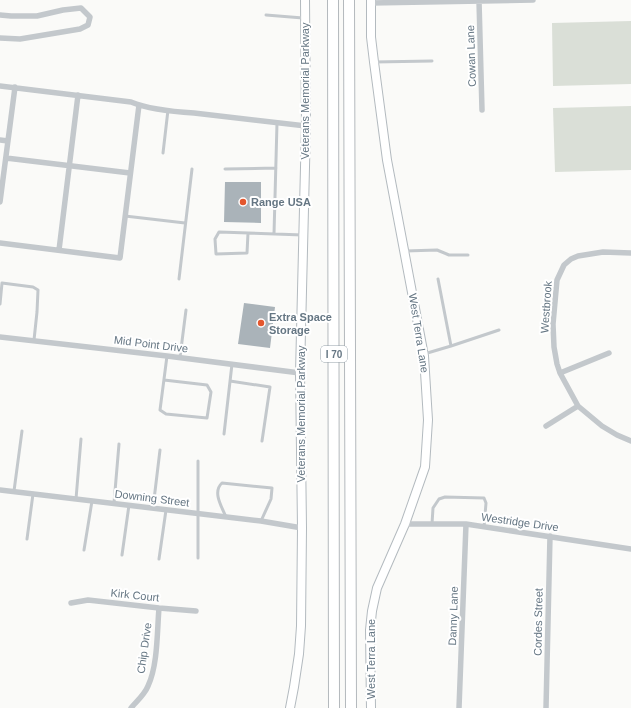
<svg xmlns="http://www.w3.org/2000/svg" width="631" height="708" font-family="Helvetica,sans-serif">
  <rect width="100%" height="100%" fill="#fafaf8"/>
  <!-- green -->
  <path fill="#dadfd7" d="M 631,21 L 631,84 L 553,86 L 552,23 Z
    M 631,106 L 631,170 L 555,172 L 553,108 Z"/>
  <!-- building -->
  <path fill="#aab3b9" d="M 225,182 L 261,182 L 261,223 L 224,222 Z
    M 244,303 L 275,307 L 270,348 L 238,344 Z"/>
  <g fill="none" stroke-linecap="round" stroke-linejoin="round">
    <defs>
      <path id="secondary" d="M 371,0 L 371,37 L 374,62 L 387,160 L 424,356 L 428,420 L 425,467 L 405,524 L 377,588 L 372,611 L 370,630 L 371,708
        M 290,708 L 294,687 L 299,654 L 301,626 L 302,528 L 300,373 L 306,126 L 305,0"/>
      <path id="highway" d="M 333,0 L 334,708
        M 349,0 L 351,708"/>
    </defs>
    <!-- secondary casing -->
    <use href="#secondary" stroke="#b3babf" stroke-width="10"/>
    <!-- highway casing -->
    <use href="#highway" stroke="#b4b9bd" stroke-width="12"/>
    <!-- lane -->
    <path stroke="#c3c8cc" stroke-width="3" d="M 266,15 L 303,18
      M 374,62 L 432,61
      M 163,153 L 168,110
      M 225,169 L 276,168
      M 125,216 L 185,223
      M 248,233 L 247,253 L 216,254 L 215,239 L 219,232 L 303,235
      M 274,234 L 277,123
      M 405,251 L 437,250 L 449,255 L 468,255
      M 179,279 L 192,169
      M 0,304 L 2,283 L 33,287 L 38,290 L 37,312 L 34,340
      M 451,346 L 499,330
      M 424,354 L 451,346 L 438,279
      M 180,357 L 186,310
      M 164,380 L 207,385 L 211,392 L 207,418 L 166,414 L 160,410 L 167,356
      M 230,381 L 270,387 L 262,441
      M 224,434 L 232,364
      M 198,461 L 198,558
      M 14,491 L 22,431
      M 76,499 L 81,439
      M 114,503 L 119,444
      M 153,508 L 160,450
      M 226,517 C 222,507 212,492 222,483 L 272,488 L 271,499 L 261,521
      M 432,524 L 433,508 L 439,499 L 445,497 L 484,498 L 486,503 L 484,527
      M 27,539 L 33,494
      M 84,550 L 92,501
      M 122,555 L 129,505
      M 159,559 L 166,510"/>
    <!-- street -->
    <path stroke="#c3c8cc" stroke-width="5.5" d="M 479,1 L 482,110
      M 371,3 L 533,0
      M 0,15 L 11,16 L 37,16 L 63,10 L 81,8 L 90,17 L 88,25 L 80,29 L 20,39 L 0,38
      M 0,86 L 131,102 C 148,109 177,112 194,113 L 306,126
      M 0,140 L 8,141
      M 6,158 L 130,173
      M 0,202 L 15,87
      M 0,243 L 120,258 L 139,105
      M 59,250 L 78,95
      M 631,253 L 603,252 L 578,256 L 571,259 L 564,265 L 557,280 L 553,324 L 554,347 L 557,364 L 560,373 L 578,406 L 602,426 L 617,435 L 631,441
      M 0,337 L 167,356 L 300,373
      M 560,373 L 609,353
      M 546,426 L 578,406
      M 0,490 L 261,521 L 302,528
      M 405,524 L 466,524 L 631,549
      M 71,603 L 88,600 L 159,608 L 196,611
      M 131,708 C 137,701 145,694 148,686 C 158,665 157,631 159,608
      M 459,708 L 466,524
      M 546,708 L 550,536"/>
    <!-- secondary -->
    <use href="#secondary" stroke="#fff" stroke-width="8"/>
    <!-- highway -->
    <use href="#highway" stroke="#fff" stroke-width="10"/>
  </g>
  <!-- markers -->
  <g fill="#e4572e" stroke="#fff" stroke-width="1.5">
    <circle cx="243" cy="202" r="4"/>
    <circle cx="261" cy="323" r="4"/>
  </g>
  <g text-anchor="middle" stroke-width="4" stroke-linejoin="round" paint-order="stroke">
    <!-- shield labels -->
    <rect fill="#fff" stroke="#939fa8" stroke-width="1" x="321" y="346" width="26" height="16" rx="3"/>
    <g font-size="10" font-weight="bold" fill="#657683">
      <text x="334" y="358">I 70</text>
    </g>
    <!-- street labels -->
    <g font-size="11" fill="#657683" stroke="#fff">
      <text transform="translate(471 56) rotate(-92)" y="4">Cowan Lane</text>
      <text transform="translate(305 91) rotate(-90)" y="4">Veterans Memorial Parkway</text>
      <text transform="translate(546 307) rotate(-86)" y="4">Westbrook</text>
      <text transform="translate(419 333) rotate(81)" y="4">West Terra Lane</text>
      <text transform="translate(151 344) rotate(7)" y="4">Mid Point Drive</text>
      <text transform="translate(301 414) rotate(-90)" y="4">Veterans Memorial Parkway</text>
      <text transform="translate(152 498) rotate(7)" y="4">Downing Street</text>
      <text transform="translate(520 522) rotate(8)" y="4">Westridge Drive</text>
      <text transform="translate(135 595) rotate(6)" y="4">Kirk Court</text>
      <text transform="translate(453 616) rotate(-88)" y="4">Danny Lane</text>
      <text transform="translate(538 622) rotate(-89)" y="4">Cordes Street</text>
      <text transform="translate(144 648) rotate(-82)" y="4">Chip Drive</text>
      <text transform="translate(371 659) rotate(-90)" y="4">West Terra Lane</text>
    </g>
    <!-- poi labels -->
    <g font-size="11" font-weight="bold" fill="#657683" stroke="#fff" text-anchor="start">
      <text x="251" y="206">Range USA</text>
      <text x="269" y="321">Extra Space<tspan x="269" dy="13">Storage</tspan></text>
    </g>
  </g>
</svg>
